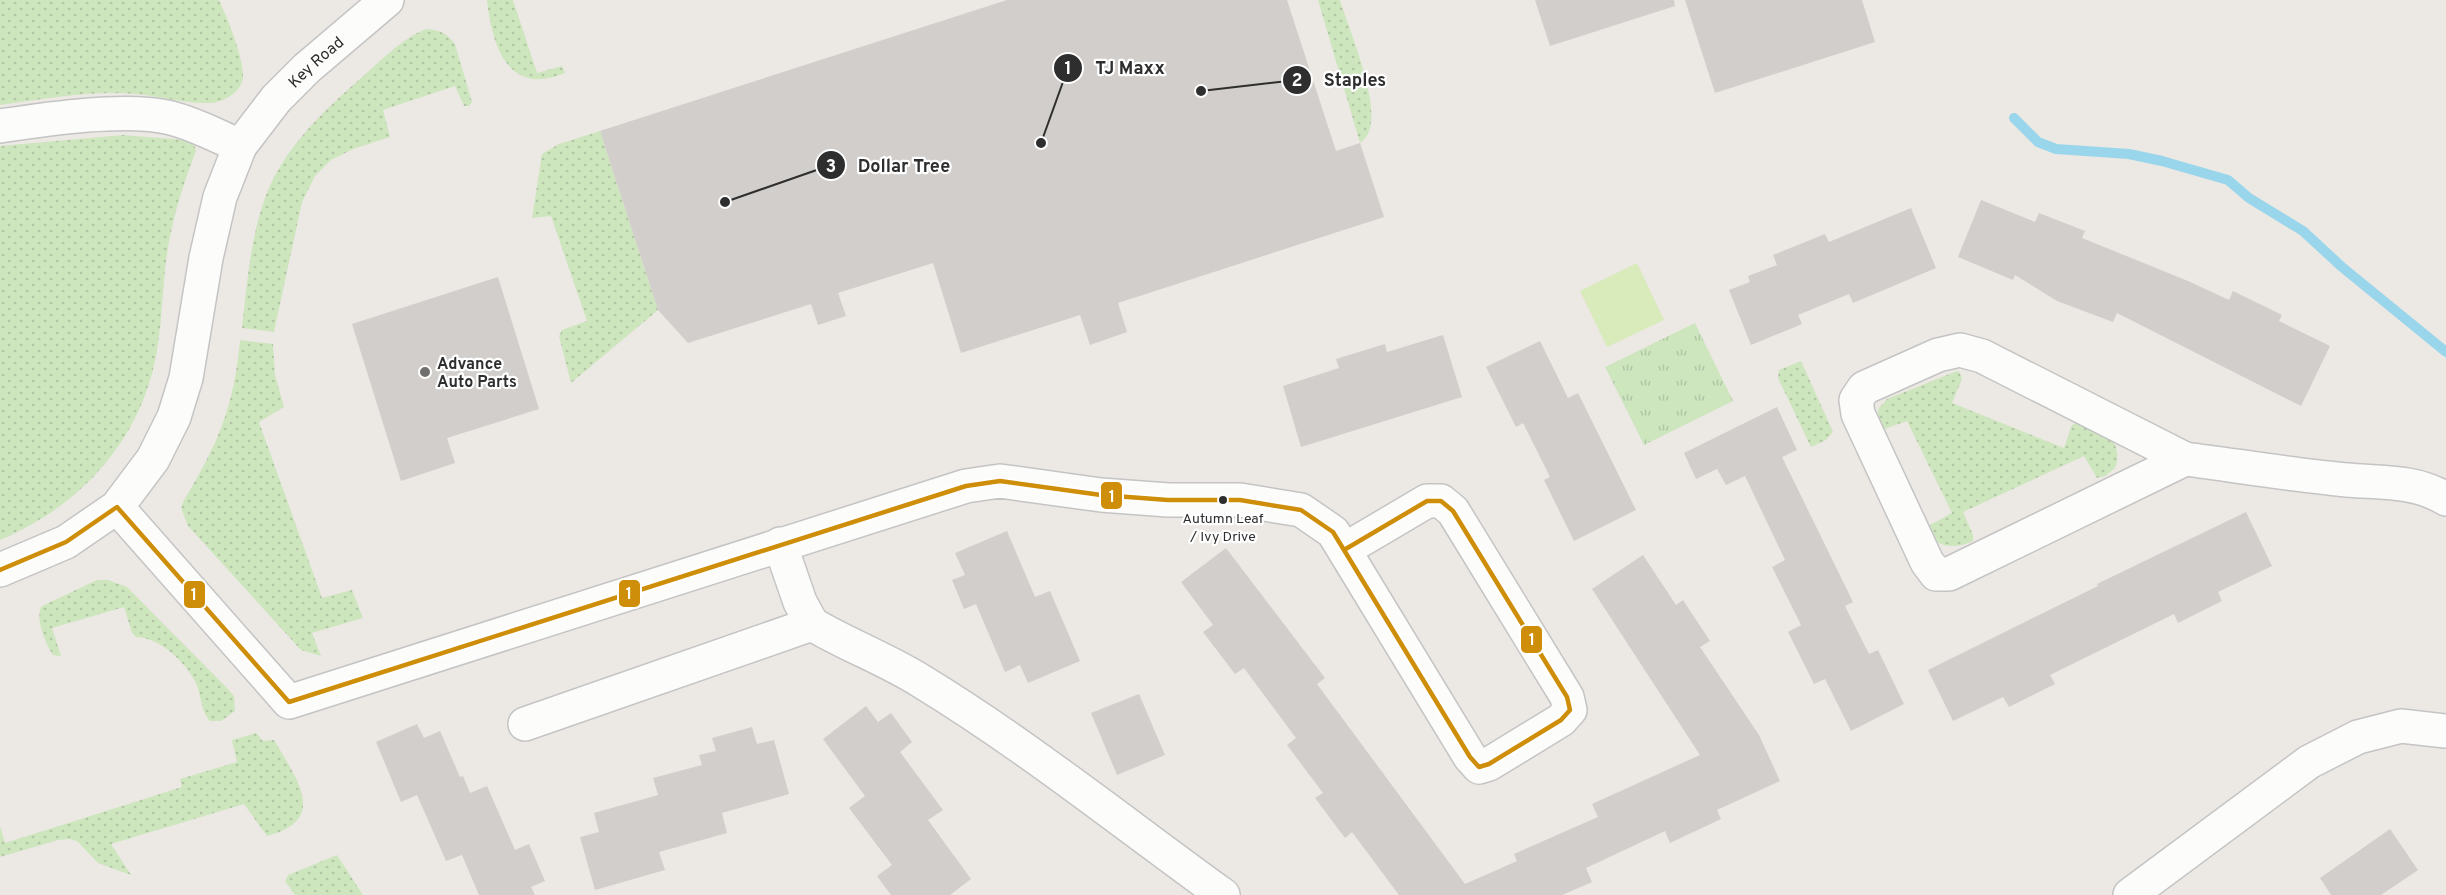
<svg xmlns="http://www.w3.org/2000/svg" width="2446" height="895" font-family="Overpass,sans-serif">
  <defs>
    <pattern id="grass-dots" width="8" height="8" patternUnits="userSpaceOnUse" patternTransform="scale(1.5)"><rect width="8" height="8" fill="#cee6be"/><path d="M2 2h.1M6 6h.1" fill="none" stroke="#b1c6a4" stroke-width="1.8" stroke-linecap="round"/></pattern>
    <pattern id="park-tufts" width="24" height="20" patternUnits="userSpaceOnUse" patternTransform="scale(1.5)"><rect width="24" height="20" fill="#cee6be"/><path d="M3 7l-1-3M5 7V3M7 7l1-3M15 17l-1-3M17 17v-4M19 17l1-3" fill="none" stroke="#b1c6a4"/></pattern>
  </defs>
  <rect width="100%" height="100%" fill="#ece8e4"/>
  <!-- grass -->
  <path fill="url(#grass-dots)" d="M 0,0 L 219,0 C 226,15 248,67 242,82 C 237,95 221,103 208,103 C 185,104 160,96 136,94 C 91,90 45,99 0,105 Z
    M 487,0 L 513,0 L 537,73 L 562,66 L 565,73 C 508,97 492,46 487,0 Z
    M 1318,0 L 1340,0 C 1350,32 1375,91 1371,123 C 1370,131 1367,138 1360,143 Z
    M 426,29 C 439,30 447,33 455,44 L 472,102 L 469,106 L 464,106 L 455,86 L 383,110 L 390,137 L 353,149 L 331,160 L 315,176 L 302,202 L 274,332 L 242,328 C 247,284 250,240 265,198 C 282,150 323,111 361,78 C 381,61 401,39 426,29 Z
    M 600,131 L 658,310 L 571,383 L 559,336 L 562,330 L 587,321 L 551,216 L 532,218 L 542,154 L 559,144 Z
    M 123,135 L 186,140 L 194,144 L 196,151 C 182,187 171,223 166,261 C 162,294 162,328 155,361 C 137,445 78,507 0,540 L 0,146 Z
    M 240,340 L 273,344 L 275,375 L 284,407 L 259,422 L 322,598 L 352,590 L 363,618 L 312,633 L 321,656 L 301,650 L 188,526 L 181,508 L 184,500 C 218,444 234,407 240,340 Z
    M 1801,361 L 1833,432 L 1826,440 L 1811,447 L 1778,378 L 1779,370 Z
    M 1957,371 L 1960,373 L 1962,379 L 1952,403 L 2064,448 L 2071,427 L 2073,424 L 2080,423 L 2111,438 C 2118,447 2119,458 2115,468 L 2105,476 L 2097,478 L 2084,456 L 1963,512 L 1973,535 L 1973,541 C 1957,549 1930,550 1930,525 L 1952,513 L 1907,421 L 1882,430 L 1876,419 L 1879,408 L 1887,399 Z
    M 97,580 L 108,580 L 127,587 L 228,689 L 234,696 L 235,711 L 221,721 L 210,721 C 200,711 202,694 195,681 C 184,661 160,638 136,637 L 132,633 L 124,607 L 52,628 L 61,656 L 53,655 C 46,645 34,617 42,606 Z
    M 256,733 L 263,741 L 274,740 C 296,778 330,820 267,836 L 244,804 L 111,844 L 131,875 L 98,863 L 77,841 L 69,839 L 58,840 L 0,857 L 0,826 L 5,843 L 182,787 L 180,779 L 237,762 L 232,740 Z
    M 337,855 L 363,895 L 295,895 L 285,881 L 288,875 Z"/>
  <!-- park -->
  <path fill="url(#park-tufts)" d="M 1695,323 L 1733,401 L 1644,445 L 1605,367 Z"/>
  <!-- pitch -->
  <path fill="#d9eabb" d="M 1637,263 L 1664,320 L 1607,347 L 1580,291 Z"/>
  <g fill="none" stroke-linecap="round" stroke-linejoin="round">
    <!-- stream -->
    <path stroke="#99d6ec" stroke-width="10" d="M 2014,118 L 2038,142 L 2056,149 L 2129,154 L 2162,161 L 2228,180 L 2249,198 L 2303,231 L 2342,267 L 2446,352"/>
  </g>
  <!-- building -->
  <path fill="#d1cecb" d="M 1007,0 L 1287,0 L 1336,151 L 1360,143 L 1384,217 L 1118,303 L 1127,332 L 1090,345 L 1080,315 L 961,353 L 933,263 L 838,293 L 846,316 L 818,325 L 811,304 L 688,343 L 658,310 L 600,131 Z
    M 1535,0 L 1674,0 L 1675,6 L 1550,46 Z
    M 1685,0 L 1862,0 L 1875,42 L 1715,93 Z
    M 1981,200 L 2035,222 L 2039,213 L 2085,231 L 2082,238 L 2188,281 L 2229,300 L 2233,291 L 2282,315 L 2279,321 L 2330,346 L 2301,406 L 2117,313 L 2113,322 L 2057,301 L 2015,275 L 2013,280 L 1958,257 Z
    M 1911,208 L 1936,268 L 1853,303 L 1849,294 L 1798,315 L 1802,324 L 1751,345 L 1729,290 L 1750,282 L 1748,276 L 1777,265 L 1773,255 L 1825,234 L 1829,242 Z
    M 498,277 L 539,409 L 447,438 L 455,463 L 401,481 L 352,324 Z
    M 1443,335 L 1462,397 L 1301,447 L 1283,386 L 1339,368 L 1336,359 L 1385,344 L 1387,352 Z
    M 1540,341 L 1568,398 L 1578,393 L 1636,510 L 1574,541 L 1544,480 L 1550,477 L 1523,423 L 1516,427 L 1486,367 Z
    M 1777,407 L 1797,450 L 1782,457 L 1853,602 L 1845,606 L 1869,654 L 1878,650 L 1904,704 L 1851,731 L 1825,679 L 1814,684 L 1788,632 L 1801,625 L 1772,567 L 1785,560 L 1745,476 L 1726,485 L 1717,469 L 1696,479 L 1684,453 Z
    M 2246,512 L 2272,566 L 2218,592 L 2222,601 L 2178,623 L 2174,614 L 2050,675 L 2055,684 L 2009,707 L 2003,697 L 1953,721 L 1928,670 L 2098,586 L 2097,584 Z
    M 1007,531 L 1035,597 L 1050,591 L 1080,661 L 1028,683 L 1020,665 L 1005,672 L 976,604 L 964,609 L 952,580 L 965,575 L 955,553 Z
    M 1226,548 L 1325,678 L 1317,684 L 1465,884 L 1517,861 L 1514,854 L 1598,817 L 1592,804 L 1700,755 L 1592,589 L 1643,555 L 1676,605 L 1683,600 L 1710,641 L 1700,647 L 1759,735 L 1780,781 L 1717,810 L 1721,819 L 1670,843 L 1665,831 L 1586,868 L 1592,882 L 1562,895 L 1399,895 L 1352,832 L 1345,838 L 1315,798 L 1323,793 L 1287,745 L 1296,738 L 1244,668 L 1235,674 L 1203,632 L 1213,625 L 1181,582 Z
    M 1139,694 L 1165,755 L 1117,775 L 1091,713 Z
    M 866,706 L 878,722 L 891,713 L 912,742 L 900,752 L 943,810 L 928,820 L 971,879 L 950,895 L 891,895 L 877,876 L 892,865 L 849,808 L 865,796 L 823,739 Z
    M 417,724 L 424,738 L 440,731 L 460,777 L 463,776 L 470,793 L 487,786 L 515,850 L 529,844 L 545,881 L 531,887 L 535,895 L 479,895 L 462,855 L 446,861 L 417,795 L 401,802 L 376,742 Z
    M 752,727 L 757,744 L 774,740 L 789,794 L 722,813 L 727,833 L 659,852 L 665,870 L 595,890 L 580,837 L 599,832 L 594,813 L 658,795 L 653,778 L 702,765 L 699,755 L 716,751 L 712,738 Z
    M 2390,829 L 2418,870 L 2381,895 L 2331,895 L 2320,878 Z"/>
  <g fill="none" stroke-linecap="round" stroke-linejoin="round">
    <defs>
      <g id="minor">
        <path d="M 0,126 C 47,119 126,107 171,118 C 195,124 217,136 240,146"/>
        <path d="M 1960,350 L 1982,356 L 2185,459 L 1949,574 L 1936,574 L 1927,562 L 1858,414 L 1856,400 L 1864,388 L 1938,355 Z"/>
        <path d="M 2185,459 C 2239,466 2293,475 2347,480 C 2381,483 2415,480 2446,499"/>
        <path d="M 117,507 L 289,702 L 966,486 L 1000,481 L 1101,495 L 1168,500 L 1240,500 L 1301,510 L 1333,532 L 1344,550 L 1470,757 L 1479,767 L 1489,764 L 1561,720 L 1570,710 L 1567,697 L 1453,511 L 1441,501 L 1427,501 L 1344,550"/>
        <path d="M 780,544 L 800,602 L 812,624"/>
        <path id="s1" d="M 0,570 L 66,542 L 117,507 L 153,459 L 174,417 L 186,378 L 206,258 L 220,197 L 240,146 L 276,99 L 307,68 L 387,0"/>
        <path d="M 525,724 L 812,624 C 847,645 886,659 921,681 C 1026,745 1123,823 1223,895"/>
        <path d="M 2130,895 L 2309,762 L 2358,737 L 2401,726 L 2446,731"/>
      </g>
    </defs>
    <!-- minor casing -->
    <use href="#minor" stroke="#c5c4c5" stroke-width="36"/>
    <!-- minor -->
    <use href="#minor" stroke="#fcfcfb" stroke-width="33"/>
    <defs>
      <path id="bus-1" d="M 1427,501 L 1441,501 L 1453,511 L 1567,697 L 1570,710 L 1561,720 L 1489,764 L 1479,767 L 1470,757 L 1344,550 Z
        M 0,570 L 66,542 L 117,507 L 289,702 L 966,486 L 1000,481 L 1101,495 L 1168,500 L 1240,500 L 1301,510 L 1333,532 L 1344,550"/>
    </defs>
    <!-- bus-1 casing -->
    <use href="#bus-1" stroke="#fff" stroke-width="9"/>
    <!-- bus-1 -->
    <use href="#bus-1" stroke="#cf8e09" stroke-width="4.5"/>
  </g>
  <!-- markers -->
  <circle fill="#706f6e" stroke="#fff" stroke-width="2" cx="425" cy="372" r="6"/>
  <circle fill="#2e2e2e" stroke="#fff" stroke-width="2" cx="1223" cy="500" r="5"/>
  <g text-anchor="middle" stroke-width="4.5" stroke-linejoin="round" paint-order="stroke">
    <!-- bus labels -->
    <g font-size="14" fill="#2e2e2e" stroke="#fff">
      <text x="1223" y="523">Autumn Leaf<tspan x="1223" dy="18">/ Ivy Drive</tspan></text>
    </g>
    <!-- street labels -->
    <g font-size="16" fill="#2e2e2e" stroke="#fff">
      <text dy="6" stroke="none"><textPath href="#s1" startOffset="634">Key Road</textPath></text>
    </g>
    <!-- poi labels -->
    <g font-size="16" font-weight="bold" fill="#2e2e2e" stroke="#fff" text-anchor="start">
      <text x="437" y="369">Advance<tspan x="437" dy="18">Auto Parts</tspan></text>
    </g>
  </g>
  <!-- callouts -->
  <path fill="none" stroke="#2e2e2e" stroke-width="2" d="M1041 143L1068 68M1201 91L1297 80M725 202L831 165"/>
  <g fill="#2e2e2e" stroke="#fff" stroke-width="2">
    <circle cx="1041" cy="143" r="6"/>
    <circle cx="1201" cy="91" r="6"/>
    <circle cx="725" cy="202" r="6"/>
    <circle cx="1068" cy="68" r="15"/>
    <circle cx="1297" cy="80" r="15"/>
    <circle cx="831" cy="165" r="15"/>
  </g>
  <g font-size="18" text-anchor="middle" font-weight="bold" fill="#fff">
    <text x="1068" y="74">1</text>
    <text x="1297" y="86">2</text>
    <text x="831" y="172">3</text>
  </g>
  <g font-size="18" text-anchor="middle" font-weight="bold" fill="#2e2e2e" stroke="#fff" stroke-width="4.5" stroke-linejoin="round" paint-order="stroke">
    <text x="1130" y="74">TJ Maxx</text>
    <text x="1355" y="86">Staples</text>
    <text x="904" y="172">Dollar Tree</text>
  </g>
  <g stroke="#fff" stroke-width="2">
    <rect x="1100" y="481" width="23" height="29" rx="6" fill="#cf8e09"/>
    <rect x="618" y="579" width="23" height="29" rx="6" fill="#cf8e09"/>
    <rect x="183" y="580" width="23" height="29" rx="6" fill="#cf8e09"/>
    <rect x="1520" y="625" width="23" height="29" rx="6" fill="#cf8e09"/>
  </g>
  <g font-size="16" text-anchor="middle" font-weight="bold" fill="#fff">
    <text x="1112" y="502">1</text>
    <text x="629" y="599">1</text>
    <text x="194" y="600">1</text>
    <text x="1532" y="645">1</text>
  </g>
</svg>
